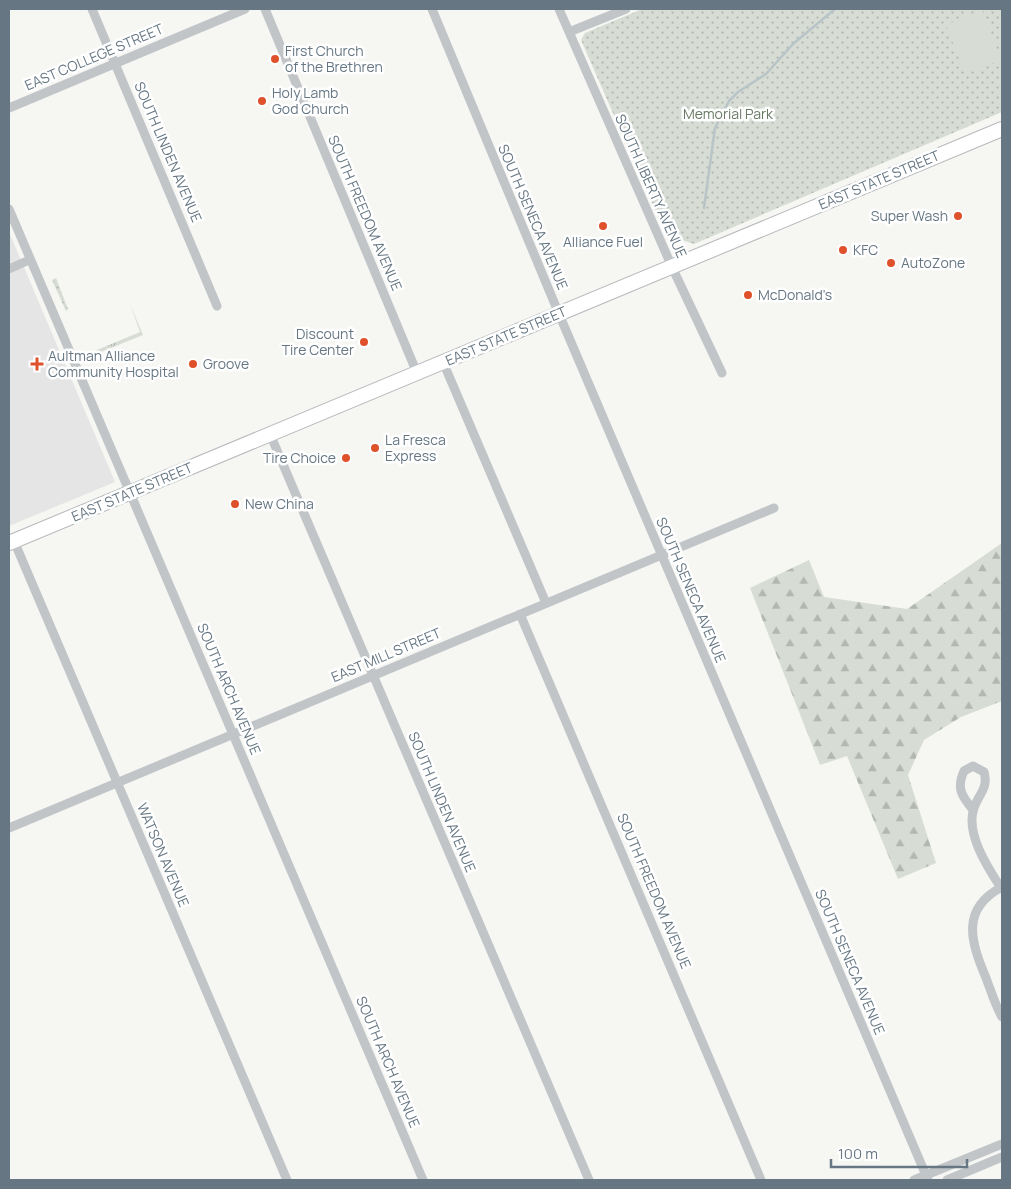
<svg xmlns="http://www.w3.org/2000/svg" width="1011" height="1189" font-family="Manrope,sans-serif">
  <defs>
    <pattern id="grass-tufts" width="24" height="20" patternUnits="userSpaceOnUse" patternTransform="scale(1.25)"><rect width="24" height="20" fill="#d7ddd4"/><path d="M3 7l-1-3M5 7V3M7 7l1-3M15 17l-1-3M17 17v-4M19 17l1-3" fill="none" stroke="#b2b8b1"/></pattern>
    <pattern id="forest-firs" width="22" height="20" patternUnits="userSpaceOnUse" patternTransform="scale(1.25)"><rect width="22" height="20" fill="#d7ddd4"/><path d="M5 1l3.5 6h-7zM16 11l3.5 6h-7z" fill="#b2b8b1"/></pattern>
    <pattern id="park-dots" width="8" height="8" patternUnits="userSpaceOnUse" patternTransform="scale(1.25)"><rect width="8" height="8" fill="#d7ddd4"/><path d="M2 2h.1M6 6h.1" fill="none" stroke="#b2b8b1" stroke-width="1.8" stroke-linecap="round"/></pattern>
  </defs>
  <rect width="100%" height="100%" fill="#f6f6f3"/>
  <!-- built -->
  <path fill="#e4e5e4" d="M 9,232 L 115,482 L 9,526 Z"/>
  <!-- grass -->
  <path fill="url(#grass-tufts)" d="M 130,304 L 143,335 L 86,358 L 85,355 L 140,332 Z"/>
  <!-- forest -->
  <path fill="url(#forest-firs)" d="M 1002,543 L 1002,701 L 961,717 L 924,740 L 908,775 L 936,863 L 898,879 L 847,756 L 820,765 L 750,588 L 809,560 L 824,597 L 907,609 Z"/>
  <!-- park -->
  <path fill="url(#park-dots)" d="M 642,9 L 1002,9 L 1002,112 L 694,244 L 670,236 L 660,221 L 581,40 L 585,33 Z
    M 56,278 L 68,309 L 66,311 L 52,280 Z"/>
  <!-- pitch -->
  <path fill="#d7ddd4" d="M 982,10 L 1001,60 L 965,74 L 946,25 Z"/>
  <g fill="none" stroke-linecap="round" stroke-linejoin="round">
    <!-- stream -->
    <path stroke="#b8c4c8" stroke-width="2.5" d="M 704,208 L 715,128 L 729,101 L 738,92 L 766,74 L 793,44 L 835,9"/>
    <defs>
      <path id="highway" d="M 9,543 L 1002,129"/>
    </defs>
    <!-- highway casing -->
    <use href="#highway" stroke="#b6b9bc" stroke-width="16"/>
    <!-- minor -->
    <path stroke="#c1c5c8" stroke-width="9" d="M 92,9 L 217,306
      M 265,9 L 417,373
      M 432,9 L 559,314 L 928,1180
      M 559,9 L 672,267 L 722,373
      M 569,32 L 626,9
      M 9,108 L 245,9
      M 9,209 L 423,1180
      M 9,269 L 29,260
      M 443,362 L 546,603
      M 270,434 L 589,1180
      M 14,541 L 287,1180
      M 520,614 L 761,1180
      M 973,810 C 962,796 956,789 964,771 L 973,766 L 984,772 C 989,788 978,795 974,808 C 965,833 988,868 1001,888
      M 9,828 L 774,508
      M 1002,887 C 960,909 971,942 986,978 C 991,991 995,1005 1002,1017
      M 914,1180 L 1002,1144
      M 947,1180 L 1002,1157"/>
    <!-- highway -->
    <use href="#highway" stroke="#fff" stroke-width="14"/>
  </g>
  <!-- markers -->
  <g fill="#de512b" stroke="#fff" stroke-width="2">
    <circle cx="275" cy="59" r="5"/>
    <circle cx="262" cy="101" r="5"/>
    <circle cx="958" cy="216" r="5"/>
    <circle cx="603" cy="226" r="5"/>
    <circle cx="843" cy="250" r="5"/>
    <circle cx="891" cy="263" r="5"/>
    <circle cx="748" cy="295" r="5"/>
    <circle cx="364" cy="342" r="5"/>
    <path d="M34.5 356.5h5v5h5v5h-5v5h-5v-5h-5v-5h5z"/>
    <circle cx="193" cy="364" r="5"/>
    <circle cx="375" cy="448" r="5"/>
    <circle cx="346" cy="458" r="5"/>
    <circle cx="235" cy="504" r="5"/>
  </g>
  <g text-anchor="middle" stroke-width="5" stroke-linejoin="round" paint-order="stroke">
    <!-- poi labels -->
    <g font-size="14" fill="#667783" stroke="#fff" text-anchor="start">
      <text x="285" y="56">First Church<tspan x="285" dy="16">of the Brethren</tspan></text>
      <text x="272" y="98">Holy Lamb<tspan x="272" dy="16">God Church</tspan></text>
      <text x="948" y="221" text-anchor="end">Super Wash</text>
      <text x="603" y="247" text-anchor="middle">Alliance Fuel</text>
      <text x="853" y="255">KFC</text>
      <text x="901" y="268">AutoZone</text>
      <text x="758" y="300">McDonald's</text>
      <text x="354" y="339" text-anchor="end">Discount<tspan x="354" dy="16">Tire Center</tspan></text>
      <text x="48" y="361">Aultman Alliance<tspan x="48" dy="16">Community Hospital</tspan></text>
      <text x="203" y="369">Groove</text>
      <text x="385" y="445">La Fresca<tspan x="385" dy="16">Express</tspan></text>
      <text x="336" y="463" text-anchor="end">Tire Choice</text>
      <text x="245" y="509">New China</text>
    </g>
    <!-- street labels -->
    <g font-size="14" fill="#667783" stroke="#fff">
      <text transform="translate(94 57) rotate(-23)" y="5">EAST COLLEGE STREET</text>
      <text transform="translate(168 152) rotate(67)" y="5">SOUTH LINDEN AVENUE</text>
      <text transform="translate(879 180) rotate(-23)" y="5">EAST STATE STREET</text>
      <text transform="translate(651 186) rotate(66)" y="5">SOUTH LIBERTY AVENUE</text>
      <text transform="translate(365 213) rotate(67)" y="5">SOUTH FREEDOM AVENUE</text>
      <text transform="translate(533 217) rotate(67)" y="5">SOUTH SENECA AVENUE</text>
      <text transform="translate(506 336) rotate(-23)" y="5">EAST STATE STREET</text>
      <text transform="translate(132 492) rotate(-23)" y="5">EAST STATE STREET</text>
      <text transform="translate(691 590) rotate(67)" y="5">SOUTH SENECA AVENUE</text>
      <text transform="translate(386 655) rotate(-23)" y="5">EAST MILL STREET</text>
      <text transform="translate(229 689) rotate(67)" y="5">SOUTH ARCH AVENUE</text>
      <text transform="translate(442 802) rotate(67)" y="5">SOUTH LINDEN AVENUE</text>
      <text transform="translate(163 855) rotate(67)" y="5">WATSON AVENUE</text>
      <text transform="translate(654 891) rotate(67)" y="5">SOUTH FREEDOM AVENUE</text>
      <text transform="translate(850 962) rotate(67)" y="5">SOUTH SENECA AVENUE</text>
      <text transform="translate(388 1062) rotate(67)" y="5">SOUTH ARCH AVENUE</text>
    </g>
    <!-- park labels -->
    <g font-size="14" fill="#697a64" stroke="#fff">
      <text x="728" y="119">Memorial Park</text>
    </g>
  </g>
  <!-- border -->
  <rect width="1011" height="1189" fill="none" stroke="#667783" stroke-width="20"/>
  <!-- scale -->
  <path d="M831 1159v8h136v-8" fill="none" stroke="#667783" stroke-width="2.5"/>
  <text x="838" y="1159" font-size="15" fill="#667783" stroke="#ffffff" stroke-width="4" paint-order="stroke">100 m</text>
</svg>
